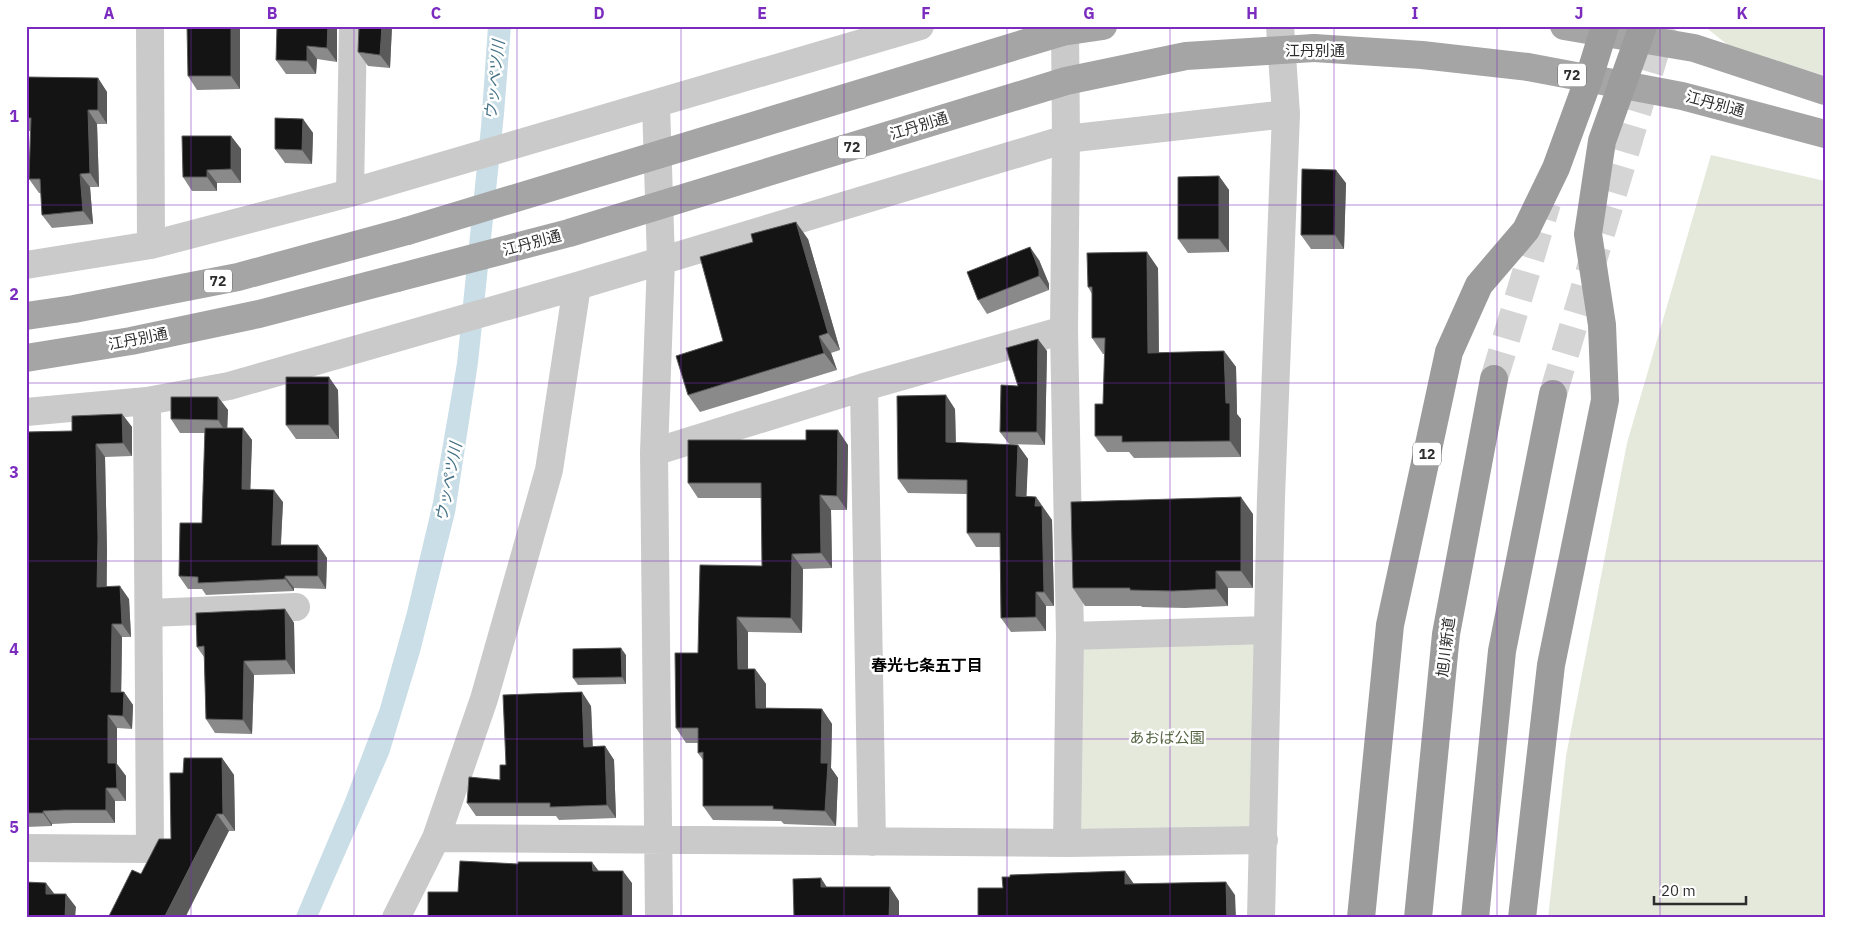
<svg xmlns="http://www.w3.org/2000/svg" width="1851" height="944" font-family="'IBM Plex Sans','Noto Sans JP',sans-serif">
  <rect width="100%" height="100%" fill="#fff"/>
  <!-- green -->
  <path fill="#e4e9dc" d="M 1704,26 L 1825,26 L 1825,76 L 1728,45 Z
    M 1711,155 L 1825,181 L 1825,918 L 1548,918 L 1566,756 L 1627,443 Z
    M 1267,630 L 1264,840 L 1067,843 L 1070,636 Z"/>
  <!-- water -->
  <path fill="#cadee7" d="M 488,26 L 511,26 L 504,114 L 478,363 L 455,513 L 420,652 L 389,754 L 317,918 L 295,918 L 345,800 L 380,708 L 407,612 L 433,502 L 457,363 L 481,127 Z"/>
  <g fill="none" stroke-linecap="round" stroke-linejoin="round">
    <!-- trunk-tunnel -->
    <path stroke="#d5d5d5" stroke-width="28" stroke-dasharray="28 14" stroke-linecap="butt" d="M 1494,379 L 1547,203
      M 1553,394 L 1663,26"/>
    <!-- minor -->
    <path stroke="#cacaca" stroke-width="28" d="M 150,26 L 151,245
      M 1065,26 L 1066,139 L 1064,330 L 1070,636 L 1067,843
      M 656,104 L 661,261 L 654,452 L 659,918
      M 350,193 L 353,26
      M 26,265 L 151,245 L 350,193 L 920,26
      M 864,387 L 872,842
      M 26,412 L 147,401 L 229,386 L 577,286 L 1066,139 L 1286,114
      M 654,452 L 864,387 L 1064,330
      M 149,613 L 296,607
      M 1070,636 L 1267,630
      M 436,838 L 1067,843 L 1264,840
      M 26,848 L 150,849 L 147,401
      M 396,918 L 436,838 L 484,699 L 549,470 L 577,286
      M 1261,918 L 1271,497 L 1286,114 L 1280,26"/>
    <!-- primary -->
    <path stroke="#a5a5a5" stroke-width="28" d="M 1564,26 L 1694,48 L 1825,91
      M 1314,48 L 1422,55 L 1528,67 L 1682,96 L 1825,134
      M 26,316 L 74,309 L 238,277 L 407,231
      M 26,358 L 131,341 L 259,314 L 397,278"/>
    <!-- trunk -->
    <path stroke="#9c9c9c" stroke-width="28" d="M 1361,918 L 1390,625 L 1449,352 L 1479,285 L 1526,230 L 1556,168 L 1589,78 L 1605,26
      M 1418,918 L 1446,634 L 1494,379
      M 1475,918 L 1502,651 L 1553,394
      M 1522,918 L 1551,665 L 1605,400 L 1602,325 L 1588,234 L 1602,141 L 1643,26"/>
    <!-- primary-bridge -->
    <path stroke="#a5a5a5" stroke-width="28" d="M 407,231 L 1062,32 L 1103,26
      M 397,278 L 569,233 L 1066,81 L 1186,56 L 1314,48"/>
  </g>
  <!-- wall -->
  <path fill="#8a8a8a" d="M 240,26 L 240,89 L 197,90 L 188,76 Z
    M 337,26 L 337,62 L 317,59 L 316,74 L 286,74 L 276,60 Z
    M 392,26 L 390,68 L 368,66 L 358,52 Z
    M 26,77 L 98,78 L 107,92 L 107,124 L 97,124 L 99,187 L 90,187 L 93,224 L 52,228 L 42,215 L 41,193 L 39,193 L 29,179 L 30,131 L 26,131 Z
    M 303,119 L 313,133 L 312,164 L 285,163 L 275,149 Z
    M 231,136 L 241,149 L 241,183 L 217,183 L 217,191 L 192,191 L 183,177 Z
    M 1219,176 L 1229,190 L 1229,252 L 1188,253 L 1178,239 Z
    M 1346,183 L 1344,249 L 1311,249 L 1301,235 Z
    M 808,239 L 840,350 L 831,353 L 837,370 L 700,412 L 688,395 Z
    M 1039,260 L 1049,284 L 1049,290 L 987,314 L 978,300 Z
    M 1158,268 L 1159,353 L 1224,351 L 1236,367 L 1237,414 L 1241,419 L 1241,457 L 1134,458 L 1129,452 L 1107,452 L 1095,436 L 1103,404 L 1105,354 L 1103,354 L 1092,338 L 1092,294 L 1088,287 Z
    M 1047,351 L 1045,445 L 1009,444 L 1000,432 L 1018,386 Z
    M 338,390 L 339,439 L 296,439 L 286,425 Z
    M 218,397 L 228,410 L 227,428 L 243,428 L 252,440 L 250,490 L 283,502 L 281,545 L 318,545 L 327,558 L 326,589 L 294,588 L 294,591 L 206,595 L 202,589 L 188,589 L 179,576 L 202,523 L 205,433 L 180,433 L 171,419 Z
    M 955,409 L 956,443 L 1018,445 L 1028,459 L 1026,496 L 1036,497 L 1052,520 L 1054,606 L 1046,606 L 1046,631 L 1011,632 L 1001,618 L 1000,547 L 976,547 L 967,533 L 967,494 L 908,493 L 898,479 Z
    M 122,414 L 132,427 L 132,456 L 105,457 L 107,551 L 107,586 L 129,599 L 131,637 L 122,637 L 121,692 L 124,692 L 133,705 L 132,729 L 117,728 L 117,764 L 126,776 L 126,801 L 115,801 L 115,823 L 73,823 L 52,824 L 52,826 L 26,827 L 26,432 L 72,431 Z
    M 848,445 L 847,510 L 831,510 L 832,568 L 803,569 L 802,633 L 748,632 L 748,669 L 755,669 L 766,684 L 766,708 L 822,709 L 832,724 L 831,768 L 838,778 L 836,826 L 784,824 L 781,821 L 713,820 L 703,806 L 703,760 L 698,753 L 698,743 L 686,743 L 676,728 L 698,653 L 762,566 L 762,498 L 698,498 L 688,483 Z
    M 1253,514 L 1253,588 L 1228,588 L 1228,606 L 1185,608 L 1142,607 L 1141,606 L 1085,606 L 1073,588 Z
    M 285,609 L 294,623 L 295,674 L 254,675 L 252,734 L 215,733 L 206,719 L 204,657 L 197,647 Z
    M 626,655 L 626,684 L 578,685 L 573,678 Z
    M 591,706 L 593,747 L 605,746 L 614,760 L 616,818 L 559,820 L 556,816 L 476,816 L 467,803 L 500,780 L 506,765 Z
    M 222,758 L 234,775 L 235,831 L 229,831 L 141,874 L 171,839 L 183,773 Z"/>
  <!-- shaded-wall -->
  <path fill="#5a5a5a" d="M 231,26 L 240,26 L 240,89 L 231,76 Z
    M 328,26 L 337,26 L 337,62 L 327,48 Z
    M 382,26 L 392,26 L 390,68 L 380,55 Z
    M 307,46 L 317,59 L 316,74 L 307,61 Z
    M 98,78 L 107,92 L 107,124 L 98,110 Z
    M 88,110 L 97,124 L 99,187 L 90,173 Z
    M 303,119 L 313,133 L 312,164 L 302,150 Z
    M 231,136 L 241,149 L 241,183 L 231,169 Z
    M 207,170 L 217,183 L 217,191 L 207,177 Z
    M 1336,170 L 1346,183 L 1344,249 L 1335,235 Z
    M 80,174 L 90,187 L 93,224 L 83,211 Z
    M 1219,176 L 1229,190 L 1229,252 L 1219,239 Z
    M 796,222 L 808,239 L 840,350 L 828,333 Z
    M 1030,247 L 1039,260 L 1049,284 L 1049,290 L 1039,276 Z
    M 1147,252 L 1158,268 L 1159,370 L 1148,353 Z
    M 819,336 L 831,353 L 837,370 L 824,353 Z
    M 1038,339 L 1047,351 L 1045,445 L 1037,432 Z
    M 1224,351 L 1236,367 L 1237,414 L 1241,419 L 1241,457 L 1230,441 L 1226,403 Z
    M 329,377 L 338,390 L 339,439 L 329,425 Z
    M 946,395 L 955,409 L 956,456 L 946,442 Z
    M 218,397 L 228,410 L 227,434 L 218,420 Z
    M 122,414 L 132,427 L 132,456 L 123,443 Z
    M 243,428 L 252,440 L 250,501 L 242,489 Z
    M 838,430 L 848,445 L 847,510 L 837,496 Z
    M 96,444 L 105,457 L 107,551 L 106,600 L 97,587 Z
    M 1018,445 L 1028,459 L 1026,510 L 1016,496 Z
    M 274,490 L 283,502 L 280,557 L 272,545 Z
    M 820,495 L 831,510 L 832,568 L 821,553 Z
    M 1036,497 L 1052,520 L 1054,606 L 1044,592 L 1035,506 Z
    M 1241,497 L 1253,514 L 1253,588 L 1241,571 Z
    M 318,545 L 327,558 L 326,589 L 318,576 Z
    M 792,554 L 803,569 L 802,633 L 791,618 Z
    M 1216,571 L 1228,588 L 1228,606 L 1216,589 Z
    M 285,576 L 294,588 L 294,591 L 285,579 Z
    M 120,586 L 129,599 L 131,637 L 122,624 Z
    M 1036,592 L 1046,606 L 1046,631 L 1036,617 Z
    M 285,609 L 294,623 L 295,674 L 286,660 Z
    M 737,617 L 748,632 L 748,684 L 738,669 Z
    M 112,624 L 122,637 L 121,705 L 111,692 Z
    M 621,648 L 626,655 L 626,684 L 622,677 Z
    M 244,661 L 254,675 L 252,734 L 243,720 Z
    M 755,669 L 766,684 L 766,723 L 756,708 Z
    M 124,692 L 133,705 L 132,729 L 123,716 Z
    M 582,692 L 591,706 L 593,761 L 584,747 Z
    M 822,709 L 832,724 L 831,768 L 838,778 L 836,826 L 825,811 L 821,763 Z
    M 108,715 L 117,728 L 117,764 L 126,776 L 126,801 L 117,788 L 108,763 Z
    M 605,746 L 614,760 L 616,818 L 607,805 Z
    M 222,758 L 234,775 L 235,831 L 223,814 Z
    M 106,788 L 115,801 L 115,823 L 106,810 Z
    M 43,811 L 52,824 L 52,826 L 43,813 Z
    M 217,814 L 229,831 L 185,918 L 164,918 Z
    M 592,862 L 601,874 L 593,871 Z
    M 623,871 L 632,883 L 632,918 L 623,918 Z
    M 1125,871 L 1134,884 L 1125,884 Z
    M 821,878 L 830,892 L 821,887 Z
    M 1226,882 L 1235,895 L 1236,918 L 1227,918 Z
    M 46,883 L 56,896 L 46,894 Z
    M 890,887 L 899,901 L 899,918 L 889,918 Z
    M 66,894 L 76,907 L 75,918 L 65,918 Z"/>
  <!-- building -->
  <path fill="#141414" stroke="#5a5a5a" d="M 187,26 L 231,26 L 231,76 L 188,76 Z
    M 277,26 L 328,26 L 327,48 L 307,46 L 307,61 L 276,60 Z
    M 359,26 L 382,26 L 380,55 L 358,52 Z
    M 26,77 L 98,78 L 98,110 L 88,110 L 90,173 L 80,174 L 83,211 L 42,215 L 40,179 L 29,179 L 31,118 L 26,118 Z
    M 275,118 L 303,119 L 302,150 L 275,149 Z
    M 182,136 L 231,136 L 231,169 L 207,170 L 207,177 L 183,177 Z
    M 1302,169 L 1336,170 L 1335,235 L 1301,235 Z
    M 1219,176 L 1219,239 L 1178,239 L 1178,177 Z
    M 796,222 L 828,333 L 819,336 L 824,353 L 688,395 L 676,356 L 723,341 L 700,257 L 753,242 L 751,234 Z
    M 1030,247 L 1039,270 L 1039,276 L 978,300 L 967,272 Z
    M 1147,252 L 1148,353 L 1224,351 L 1226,403 L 1230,403 L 1230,441 L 1122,442 L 1122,436 L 1095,436 L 1095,404 L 1103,404 L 1105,338 L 1092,338 L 1092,287 L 1088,287 L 1087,253 Z
    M 1038,339 L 1037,432 L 1000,432 L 1001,385 L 1018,386 L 1006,348 Z
    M 286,377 L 329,377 L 329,425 L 286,425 Z
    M 946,395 L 946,442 L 1018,445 L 1016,496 L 1036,497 L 1035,506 L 1042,506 L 1044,592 L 1036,592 L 1036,617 L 1001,618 L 1000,533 L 967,533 L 967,480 L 898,479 L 897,396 Z
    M 171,397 L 218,397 L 218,420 L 171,419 Z
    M 122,414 L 123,443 L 96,444 L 98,538 L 97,587 L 120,586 L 122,624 L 112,624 L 111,692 L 124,692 L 123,716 L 108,715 L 108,763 L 116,763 L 117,788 L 106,788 L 106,810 L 64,810 L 43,811 L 43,813 L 26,813 L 26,432 L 72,431 L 72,416 Z
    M 205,428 L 243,428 L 242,489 L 274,490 L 272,545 L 318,545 L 318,576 L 285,576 L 285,579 L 198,583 L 198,577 L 179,576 L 180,523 L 202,523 Z
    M 806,430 L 838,430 L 837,496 L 820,495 L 821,553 L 792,554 L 791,618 L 737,617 L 738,669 L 755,669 L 756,708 L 822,709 L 821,763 L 828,763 L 825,811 L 773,809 L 773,806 L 703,806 L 703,752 L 698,753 L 698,728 L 676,728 L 675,653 L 698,653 L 700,565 L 762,566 L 761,483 L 688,483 L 688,440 L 806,440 Z
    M 1241,497 L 1241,571 L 1216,571 L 1216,589 L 1173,591 L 1130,590 L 1130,588 L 1073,588 L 1071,502 Z
    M 285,609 L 286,660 L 244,661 L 243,720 L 206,719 L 204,646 L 197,647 L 196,613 Z
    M 621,648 L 622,677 L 573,678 L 573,649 Z
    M 582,692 L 584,747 L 605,746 L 607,805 L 550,807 L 550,803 L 467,803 L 469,777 L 500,780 L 500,765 L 506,765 L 503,695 Z
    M 184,758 L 222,758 L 223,814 L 217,814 L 164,918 L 108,918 L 132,870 L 141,874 L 159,839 L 171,839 L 170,773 L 183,773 Z
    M 460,861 L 518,864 L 518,862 L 592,862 L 593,871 L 623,871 L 623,918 L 428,918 L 428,892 L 458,892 Z
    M 1125,871 L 1125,884 L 1226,882 L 1227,918 L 978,918 L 978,888 L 1003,888 L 1002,877 L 1010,877 L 1010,875 Z
    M 821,878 L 821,887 L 890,887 L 889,918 L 794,918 L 793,879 Z
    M 26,882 L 46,883 L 46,894 L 66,894 L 65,918 L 26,918 Z"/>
  <!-- grid -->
  <path fill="none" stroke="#7b2cbf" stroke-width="1" stroke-opacity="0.55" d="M 191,26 L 191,918M 354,26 L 354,918M 517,26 L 517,918M 681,26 L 681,918M 844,26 L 844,918M 1007,26 L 1007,918M 1170,26 L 1170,918M 1334,26 L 1334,918M 1497,26 L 1497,918M 1660,26 L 1660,918M 26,205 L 1825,205M 26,383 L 1825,383M 26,561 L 1825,561M 26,739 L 1825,739"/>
  <g text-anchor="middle" stroke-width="5" stroke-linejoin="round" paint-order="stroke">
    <!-- shield labels -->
    <g fill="#fff" stroke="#6c6c6c" stroke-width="1">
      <rect x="1558" y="63.5" width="28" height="23" rx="4"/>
      <rect x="838" y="135.5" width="28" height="23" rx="4"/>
      <rect x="204" y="269.5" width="28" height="23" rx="4"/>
      <rect x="1413" y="442.5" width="28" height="23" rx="4"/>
    </g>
    <g font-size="14" font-weight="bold" fill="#2d2d2d">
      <text x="1572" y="80">72</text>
      <text x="852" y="152">72</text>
      <text x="218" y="286">72</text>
      <text x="1427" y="459">12</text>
    </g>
    <!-- street labels -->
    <g font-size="15" fill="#2d2d2d" stroke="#fff">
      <text x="1315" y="56">江丹別通</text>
      <text transform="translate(1715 104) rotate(15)" y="5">江丹別通</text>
      <text transform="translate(919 126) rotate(-17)" y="5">江丹別通</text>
      <text transform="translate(532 243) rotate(-15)" y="5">江丹別通</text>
      <text transform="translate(138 339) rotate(-11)" y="5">江丹別通</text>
      <text transform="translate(1446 647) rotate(-83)" y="5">旭川新道</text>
    </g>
    <!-- park labels -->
    <g font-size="15" fill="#536340" stroke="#fff">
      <text x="1167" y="743">あおば公園</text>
    </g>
    <!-- water labels -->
    <g font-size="16" font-style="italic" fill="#457186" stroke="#fff">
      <text transform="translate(494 80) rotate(-84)" y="6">ウッペツ川</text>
      <text transform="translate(448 482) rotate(-79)" y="6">ウッペツ川</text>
    </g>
    <!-- neighbourhood labels -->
    <g font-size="16" font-weight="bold" fill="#000" stroke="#fff">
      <text x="927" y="671">春光七条五丁目</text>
    </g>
  </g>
  <!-- border -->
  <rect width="1851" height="944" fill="none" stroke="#ffffff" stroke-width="55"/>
  <!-- scale -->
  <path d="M1654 896v8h92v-8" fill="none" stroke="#2d2d2d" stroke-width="2.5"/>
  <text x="1661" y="896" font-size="15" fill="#2d2d2d" stroke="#ffffff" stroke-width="4" paint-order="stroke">20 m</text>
  <rect x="28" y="28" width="1796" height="888" fill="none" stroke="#7b2cbf" stroke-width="2"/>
  <g font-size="16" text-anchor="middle" font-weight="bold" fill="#7b2cbf">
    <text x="109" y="19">A</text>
    <text x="272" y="19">B</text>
    <text x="436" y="19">C</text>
    <text x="599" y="19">D</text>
    <text x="762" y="19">E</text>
    <text x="926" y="19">F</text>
    <text x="1089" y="19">G</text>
    <text x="1252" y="19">H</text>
    <text x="1415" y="19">I</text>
    <text x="1579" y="19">J</text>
    <text x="1742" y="19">K</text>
    <text x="14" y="122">1</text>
    <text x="14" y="300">2</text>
    <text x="14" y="478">3</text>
    <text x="14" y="655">4</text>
    <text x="14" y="833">5</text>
  </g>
</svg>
